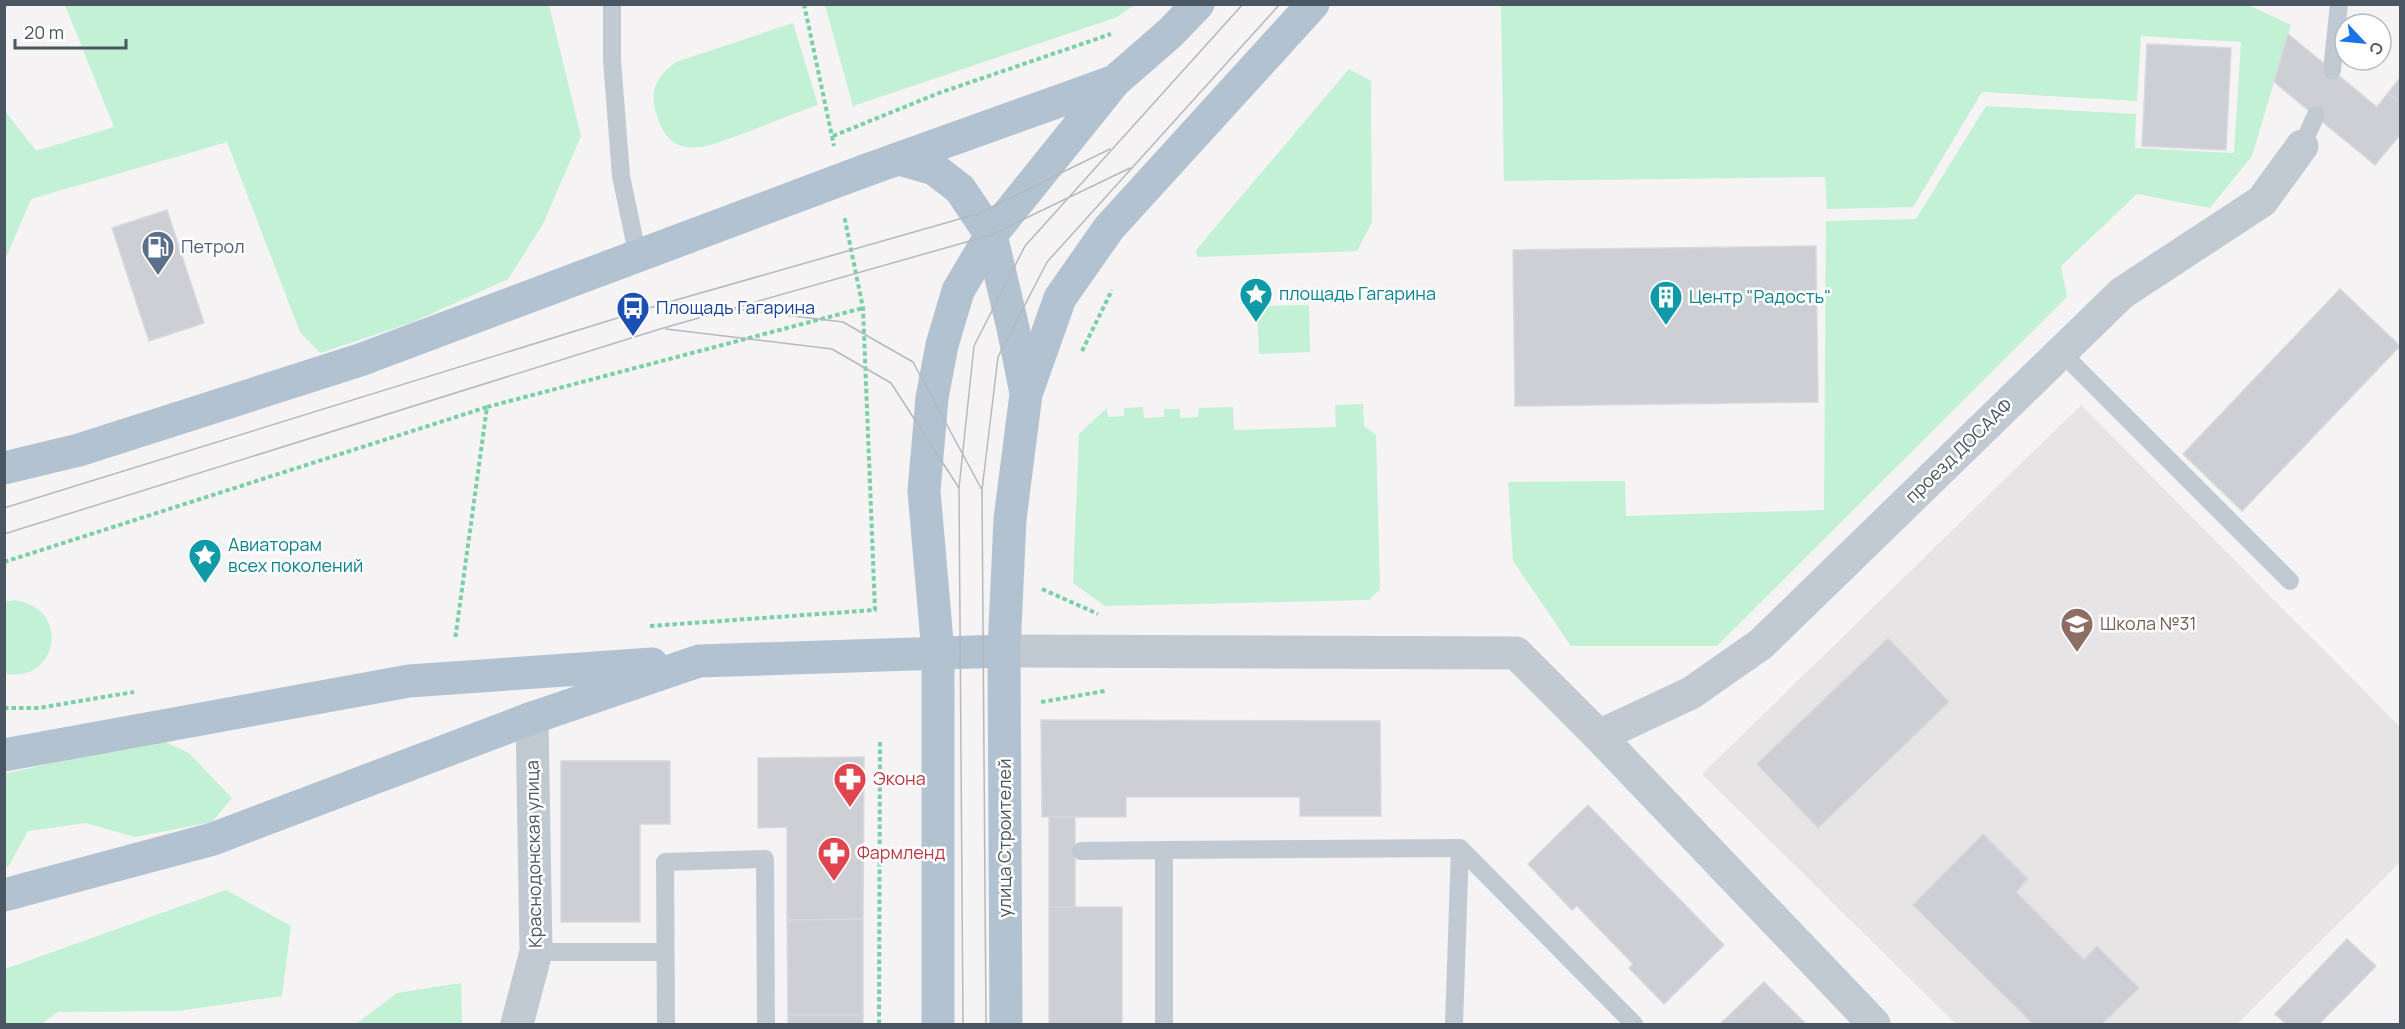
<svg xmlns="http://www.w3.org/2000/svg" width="2405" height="1029" font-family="Manrope,sans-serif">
  <rect width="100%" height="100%" fill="#f5f3f3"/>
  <!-- education -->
  <path fill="#e6e4e5" d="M 2081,405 L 2400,727 L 2400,862 L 2237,1024 L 1956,1024 L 1702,774 Z"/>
  <!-- green -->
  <path fill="#c3f1d5" d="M 2246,4 L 2291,25 L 2252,156 L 2210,208 L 2137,194 L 2061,266 L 2067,297 L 1717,646 L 1571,646 L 1513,561 L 1508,482 L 1625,481 L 1626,516 L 1824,510 L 1826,221 L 1916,219 L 1986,106 L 2136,114 L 2135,148 L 2234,153 L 2241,42 L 2141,36 L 2137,101 L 1982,92 L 1913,207 L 1827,209 L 1825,177 L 1504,181 L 1501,5 Z
    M 65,5 L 549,5 L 581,136 L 543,224 L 508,279 L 413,322 L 320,353 L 300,332 L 227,142 L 31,199 L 5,260 L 5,111 L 36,151 L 114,127 Z
    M 825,5 L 825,4 L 1135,5 L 1115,18 L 853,106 Z
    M 793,23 L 818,105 C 795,113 773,122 750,131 C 706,147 667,168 654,104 C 651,86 662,72 676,62 Z
    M 1349,69 L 1371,81 L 1372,222 L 1357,251 L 1197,257 L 1196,250 Z
    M 1309,305 L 1310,352 L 1259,354 L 1257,306 Z
    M 1363,404 L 1364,426 L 1376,435 L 1380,589 L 1369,600 L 1105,606 L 1073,583 L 1079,434 L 1107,408 L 1108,417 L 1124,416 L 1124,408 L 1143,407 L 1144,418 L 1164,417 L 1164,409 L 1180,409 L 1180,418 L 1198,417 L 1199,408 L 1233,407 L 1234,430 L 1336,427 L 1335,405 Z
    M 15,600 C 76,611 53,686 5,673 L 5,602 Z
    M 159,739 L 189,753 L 232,798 L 212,822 L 135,837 L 86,823 L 28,831 L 8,867 L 5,868 L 4,774 Z
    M 226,890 L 291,926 L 282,996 L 178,1011 L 58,1012 L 41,1024 L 5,1024 L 5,969 Z
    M 461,983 L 462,1024 L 356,1024 L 397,993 Z"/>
  <!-- building -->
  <path fill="#cdcfd5" stroke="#d7d9de" stroke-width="1.5" d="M 2288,34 L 2377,107 L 2388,93 L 2400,103 L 2400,135 L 2375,165 L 2274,82 Z
    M 2147,44 L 2231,48 L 2226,150 L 2142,146 Z
    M 2400,78 L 2400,103 L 2388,93 Z
    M 167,210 L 204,323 L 149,341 L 112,228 Z
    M 1816,246 L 1818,402 L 1515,406 L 1513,250 Z
    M 2340,289 L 2400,346 L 2242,511 L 2183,454 Z
    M 1888,638 L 1949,702 L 1818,828 L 1757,764 Z
    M 1041,720 L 1380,721 L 1381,816 L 1300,816 L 1300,797 L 1126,797 L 1126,817 L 1042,817 Z
    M 864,757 L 863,919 L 787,920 L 787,827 L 758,828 L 758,758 Z
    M 561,761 L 670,761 L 670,824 L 640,824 L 640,922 L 561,922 Z
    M 1588,805 L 1724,945 L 1664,1004 L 1629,968 L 1633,964 L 1577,906 L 1572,910 L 1528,864 Z
    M 1049,817 L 1075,817 L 1075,907 L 1049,907 Z
    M 1983,834 L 2028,879 L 2016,892 L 2084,960 L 2097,946 L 2139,988 L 2102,1024 L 2033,1024 L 1913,905 Z
    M 1049,907 L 1122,907 L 1122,1024 L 1049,1024 Z
    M 863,919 L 863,1015 L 788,1015 L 787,920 Z
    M 2347,939 L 2376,966 L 2319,1024 L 2286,1024 L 2275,1014 Z
    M 1764,982 L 1806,1024 L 1720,1024 Z
    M 788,1015 L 863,1015 L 863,1024 L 788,1024 Z"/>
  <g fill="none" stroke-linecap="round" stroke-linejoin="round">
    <!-- path -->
    <path stroke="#7ad0a6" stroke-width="4" stroke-dasharray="4.5 3" stroke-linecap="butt" d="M 804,4 L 834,146
      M 833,136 L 939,93 L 1111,34
      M 1082,351 L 1112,290
      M 487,407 L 863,308
      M 4,562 L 487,407 L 455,640
      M 1042,589 L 1098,614
      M 650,626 L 875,610 L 863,308 L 844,215
      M 1041,702 L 1105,691
      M 4,708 L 38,708 L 134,692
      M 879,1024 L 880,741"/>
    <!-- lane -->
    <path stroke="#c1cad2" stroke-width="18" d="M 612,4 L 612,60 L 621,176 L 638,257
      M 2332,70 L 2339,4
      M 2302,146 L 2316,115
      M 2061,352 L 2290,581
      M 1081,851 L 1164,850
      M 536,952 L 665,952
      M 666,1024 L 665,862 L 765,859 L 766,1024
      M 1164,1024 L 1164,850 L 1460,848 L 1634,1024
      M 1454,1024 L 1460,848"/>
    <!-- street -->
    <path stroke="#c1cad2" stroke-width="33" d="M 1004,651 L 1516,653 L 1599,736 L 1874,1024
      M 1599,736 L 1691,693 L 1761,644 L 2122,293 L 2262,201 L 2302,146
      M 517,1024 L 536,952 L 532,718"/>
    <!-- primary -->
    <path stroke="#b3c2d1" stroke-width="33" d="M 899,159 L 934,169 L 960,189 L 991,235 L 1013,328 L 1026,393
      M 4,468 L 79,450 L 360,360 L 864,171 L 1115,81
      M 4,755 L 409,681 L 652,664
      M 4,895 L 213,839 L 532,718 L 699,661 L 1004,651
      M 938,1024 L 938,653 L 924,491 L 932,398 L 942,345 L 958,291 L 991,235 L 1115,81 L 1170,33 L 1198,4
      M 1006,1024 L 1004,651 L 1010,519 L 1026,394 L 1060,298 L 1109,228 L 1313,4"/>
    <!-- tram -->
    <path stroke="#b5b8bd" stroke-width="1.5" d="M 675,302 L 843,322 L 913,362 L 982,490
      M 666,329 L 832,349 L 891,383 L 959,488
      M 4,508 L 669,302 L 977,214 L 1110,149
      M 4,534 L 660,329 L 991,235 L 1130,168
      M 963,1024 L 959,488 L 974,346 L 1025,246 L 1243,4
      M 986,1024 L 982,490 L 998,357 L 1047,262 L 1280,4"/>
  </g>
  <!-- icons -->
  <defs>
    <symbol id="fuel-pin" viewBox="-11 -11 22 30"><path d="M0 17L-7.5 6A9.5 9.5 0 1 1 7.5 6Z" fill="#5c6f8a" stroke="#fff"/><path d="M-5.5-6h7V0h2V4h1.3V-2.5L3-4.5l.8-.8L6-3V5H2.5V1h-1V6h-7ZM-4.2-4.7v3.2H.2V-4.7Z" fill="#fff"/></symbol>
    <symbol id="sight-pin" viewBox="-11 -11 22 30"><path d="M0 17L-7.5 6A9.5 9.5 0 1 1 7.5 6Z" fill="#0f9aa8" stroke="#fff"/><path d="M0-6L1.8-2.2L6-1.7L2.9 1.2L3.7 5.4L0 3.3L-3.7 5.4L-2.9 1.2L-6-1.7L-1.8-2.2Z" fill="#fff"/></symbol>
    <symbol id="building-pin" viewBox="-11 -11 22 30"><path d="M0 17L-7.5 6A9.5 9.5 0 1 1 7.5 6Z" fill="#0f9aa8" stroke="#fff"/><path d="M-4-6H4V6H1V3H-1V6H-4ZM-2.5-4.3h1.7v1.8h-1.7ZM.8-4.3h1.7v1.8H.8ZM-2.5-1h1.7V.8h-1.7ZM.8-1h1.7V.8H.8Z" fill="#fff"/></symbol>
    <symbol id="bus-pin" viewBox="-11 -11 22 30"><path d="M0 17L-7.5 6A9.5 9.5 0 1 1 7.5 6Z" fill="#1a4fb4" stroke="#fff"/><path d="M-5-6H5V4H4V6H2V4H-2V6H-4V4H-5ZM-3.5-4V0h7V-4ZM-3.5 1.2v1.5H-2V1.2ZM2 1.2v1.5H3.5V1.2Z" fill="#fff"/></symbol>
    <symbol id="school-pin" viewBox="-11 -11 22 30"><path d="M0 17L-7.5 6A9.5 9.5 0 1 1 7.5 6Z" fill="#8d6e63" stroke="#fff"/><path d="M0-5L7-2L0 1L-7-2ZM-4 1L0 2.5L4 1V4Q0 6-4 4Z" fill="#fff"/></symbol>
    <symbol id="pharmacy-pin" viewBox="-11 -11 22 30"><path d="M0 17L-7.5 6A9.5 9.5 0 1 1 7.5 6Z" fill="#e0444e" stroke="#fff"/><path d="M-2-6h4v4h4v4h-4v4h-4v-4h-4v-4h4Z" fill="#fff"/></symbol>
  </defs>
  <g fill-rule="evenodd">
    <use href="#fuel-pin" x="139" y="228" width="38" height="52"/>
    <use href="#sight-pin" x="1237" y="275" width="38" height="52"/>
    <use href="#building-pin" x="1647" y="278" width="38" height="52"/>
    <use href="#bus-pin" x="614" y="289" width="38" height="52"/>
    <use href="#sight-pin" x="186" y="536" width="38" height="52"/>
    <use href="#school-pin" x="2058" y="605" width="38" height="52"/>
    <use href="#pharmacy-pin" x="831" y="760" width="38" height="52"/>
    <use href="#pharmacy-pin" x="815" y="834" width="38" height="52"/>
  </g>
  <g text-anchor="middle" stroke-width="5" stroke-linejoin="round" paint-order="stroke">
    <!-- service labels -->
    <g font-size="18" fill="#4e5e75" stroke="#fff" text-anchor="start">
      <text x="181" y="253">Петрол</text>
    </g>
    <!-- culture labels -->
    <g font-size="18" fill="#0d838f" stroke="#fff" text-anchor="start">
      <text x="1279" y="300">площадь Гагарина</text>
      <text x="1689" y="303">Центр "Радость"</text>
      <text x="228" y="551">Авиаторам<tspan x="228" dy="21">всех поколений</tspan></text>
    </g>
    <!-- transit labels -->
    <g font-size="18" fill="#164399" stroke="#fff" text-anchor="start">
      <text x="656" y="314">Площадь Гагарина</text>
    </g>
    <!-- street labels -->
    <g font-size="18" fill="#4a5661" stroke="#fff">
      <text transform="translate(1959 451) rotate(-44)" y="6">проезд ДОСААФ</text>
      <text transform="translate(1005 838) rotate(-90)" y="6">улица Строителей</text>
      <text transform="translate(534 854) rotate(-91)" y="6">Краснодонская улица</text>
    </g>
    <!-- education labels -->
    <g font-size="18" fill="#785e54" stroke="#fff" text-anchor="start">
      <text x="2100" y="630">Школа №31</text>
    </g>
    <!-- health labels -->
    <g font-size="18" fill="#be3a42" stroke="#fff" text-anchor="start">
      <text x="873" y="785">Экона</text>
      <text x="857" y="859">Фармленд</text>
    </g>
  </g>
  <!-- border -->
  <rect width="2405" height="1029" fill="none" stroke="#4a5661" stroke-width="12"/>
  <!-- north arrow -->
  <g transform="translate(2363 42) rotate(116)"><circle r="28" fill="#ffffff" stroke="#b7bbc0" stroke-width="1.5"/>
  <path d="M0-4.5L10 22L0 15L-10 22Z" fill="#1a73e8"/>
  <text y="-9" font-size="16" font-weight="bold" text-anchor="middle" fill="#4a5661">С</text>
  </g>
  <!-- scale -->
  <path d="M15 39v9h111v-9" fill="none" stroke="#4a5661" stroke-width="3"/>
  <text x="24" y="39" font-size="18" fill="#4a5661" stroke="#ffffff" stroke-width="4.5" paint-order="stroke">20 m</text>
</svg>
